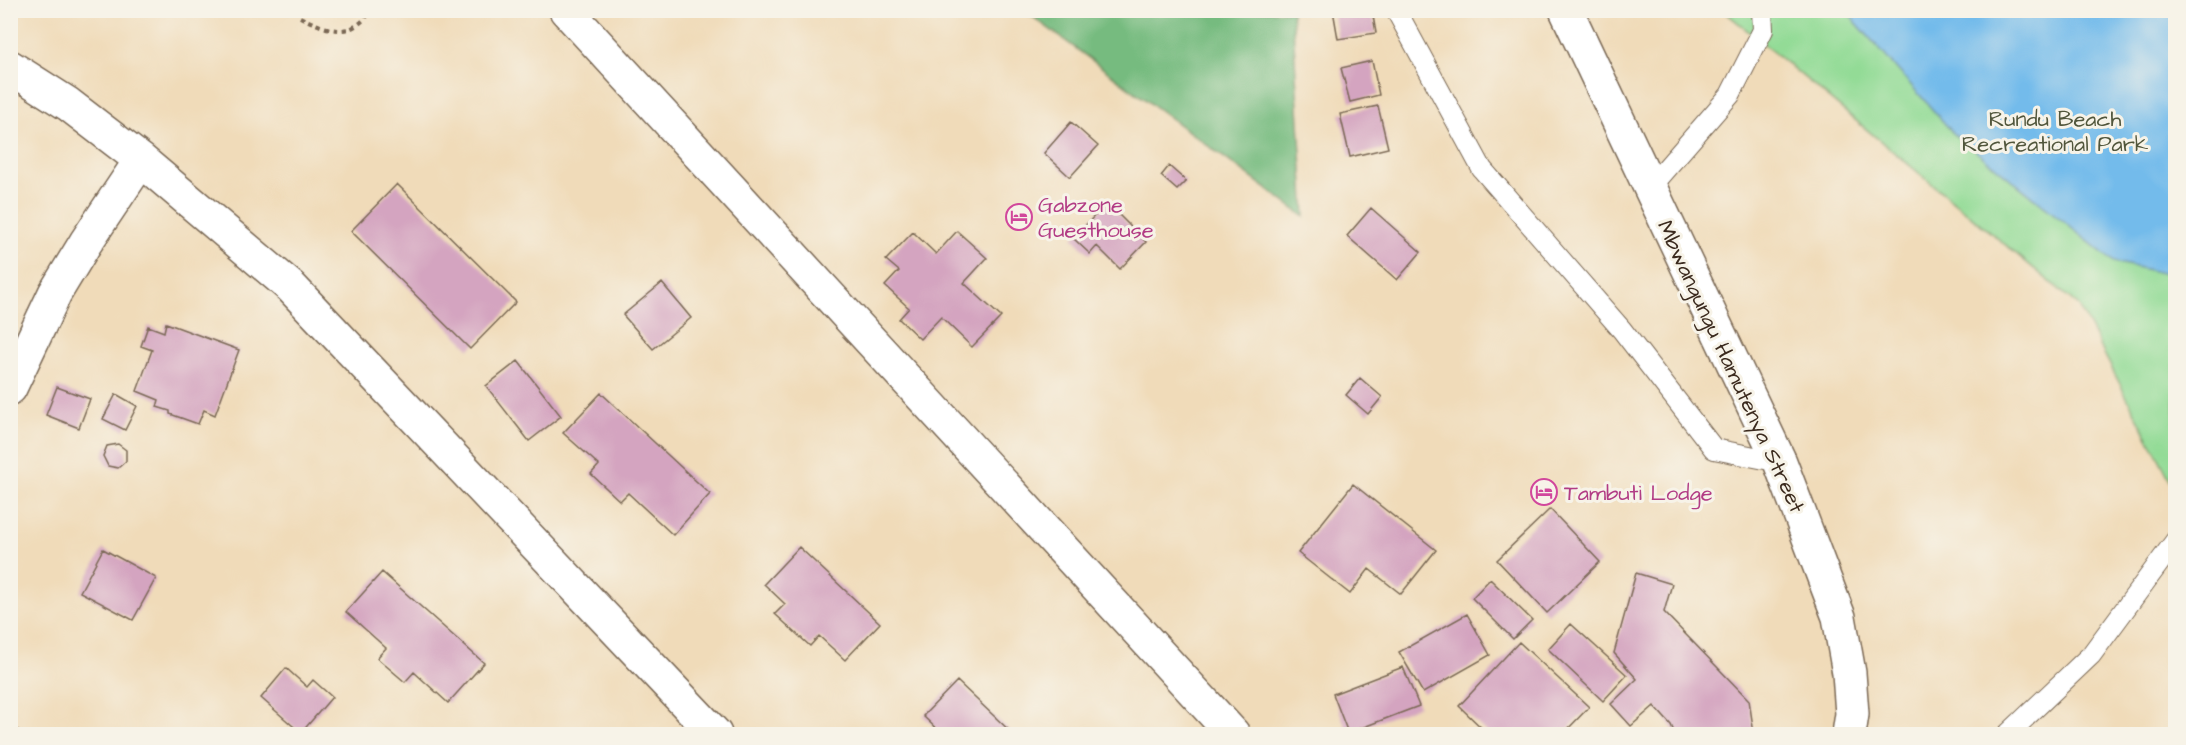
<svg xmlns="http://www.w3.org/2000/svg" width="2186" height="745" font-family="'Architects Daughter',sans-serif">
  <rect width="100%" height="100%" fill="#f7f3e8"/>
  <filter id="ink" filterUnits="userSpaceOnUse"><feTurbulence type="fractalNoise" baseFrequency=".0167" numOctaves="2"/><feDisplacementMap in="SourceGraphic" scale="12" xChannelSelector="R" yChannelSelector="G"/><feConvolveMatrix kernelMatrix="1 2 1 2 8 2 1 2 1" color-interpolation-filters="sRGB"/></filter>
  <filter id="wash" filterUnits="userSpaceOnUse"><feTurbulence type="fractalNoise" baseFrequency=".008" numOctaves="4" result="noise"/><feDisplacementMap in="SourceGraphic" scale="24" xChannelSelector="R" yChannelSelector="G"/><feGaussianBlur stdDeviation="1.35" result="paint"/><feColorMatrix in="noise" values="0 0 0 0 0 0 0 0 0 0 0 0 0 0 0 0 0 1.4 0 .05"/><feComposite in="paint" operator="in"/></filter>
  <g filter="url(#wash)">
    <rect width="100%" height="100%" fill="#f0dbb9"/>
    <!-- green -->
    <path fill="#93db96" stroke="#67825a" stroke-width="1.5" d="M 1724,11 L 2175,11 L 2175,489 L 2079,306 Z"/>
    <!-- forest -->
    <path fill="#76bb7f" stroke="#58724e" stroke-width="1.5" d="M 1025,11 L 1292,11 L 1305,217 Z"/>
    <!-- water -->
    <path fill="#73bbeb" stroke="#577284" stroke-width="1.5" d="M 1846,11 L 2175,11 L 2175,269 L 2166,274 L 2114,262 L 1953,133 Z"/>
    <g id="blocks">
      <!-- building -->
      <path fill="#d4a4c0" d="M 1333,10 L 1372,10 L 1376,33 L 1338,39 Z
        M 1372,61 L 1379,95 L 1350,102 L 1341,68 Z
        M 1378,106 L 1388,148 L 1350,157 L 1340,114 Z
        M 1071,122 L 1098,146 L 1070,177 L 1044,153 Z
        M 1169,166 L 1186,181 L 1177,190 L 1161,176 Z
        M 397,184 L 516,302 L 470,349 L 351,231 Z
        M 1107,203 L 1146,242 L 1120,269 L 1097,246 L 1090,254 L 1073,238 Z
        M 1371,208 L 1421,252 L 1397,280 L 1347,236 Z
        M 957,231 L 987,258 L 964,283 L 1001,317 L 972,347 L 941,317 L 920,339 L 899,319 L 909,308 L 885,286 L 899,271 L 886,260 L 913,232 L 936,254 Z
        M 662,283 L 691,318 L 653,349 L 623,315 Z
        M 166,323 L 239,350 L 215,415 L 204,410 L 198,424 L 170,414 L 170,411 L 157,407 L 159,400 L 137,391 L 152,350 L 141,346 L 148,326 L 164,332 Z
        M 518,361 L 561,416 L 529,441 L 486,386 Z
        M 1360,378 L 1382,397 L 1368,414 L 1346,395 Z
        M 57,387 L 90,399 L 79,428 L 46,415 Z
        M 601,393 L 710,494 L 673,535 L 628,493 L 620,501 L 591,474 L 599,465 L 563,433 Z
        M 116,394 L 137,406 L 125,430 L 103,419 Z
        M 118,444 L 126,450 L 126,461 L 118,468 L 108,466 L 103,456 L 107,446 Z
        M 1353,484 L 1436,550 L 1401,594 L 1369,569 L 1350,594 L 1298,553 Z
        M 1550,509 L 1600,562 L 1547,613 L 1497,560 Z
        M 799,547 L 880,623 L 845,660 L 819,636 L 810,646 L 775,614 L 785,604 L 764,584 Z
        M 103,549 L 156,578 L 133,620 L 80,592 Z
        M 382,572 L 484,663 L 448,703 L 414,672 L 405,682 L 377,658 L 386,648 L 346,612 Z
        M 1636,573 L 1672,584 L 1664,612 L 1749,700 L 1754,734 L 1675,734 L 1671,725 L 1654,706 L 1631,726 L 1611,704 L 1637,679 L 1614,653 Z
        M 1490,579 L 1532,620 L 1513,639 L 1472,598 Z
        M 1467,614 L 1490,655 L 1423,693 L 1399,652 Z
        M 1571,624 L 1627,675 L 1603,701 L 1548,649 Z
        M 1519,642 L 1589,707 L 1563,734 L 1488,734 L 1459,706 Z
        M 1403,667 L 1419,706 L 1348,733 L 1333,694 Z
        M 286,668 L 307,687 L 313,680 L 332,697 L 301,733 L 261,698 Z
        M 957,681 L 1013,734 L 942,734 L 923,716 Z
        M 10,727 L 28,734 L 10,734 Z"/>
    </g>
  </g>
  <g filter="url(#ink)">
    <use href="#blocks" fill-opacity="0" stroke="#7a6854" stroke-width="1.5"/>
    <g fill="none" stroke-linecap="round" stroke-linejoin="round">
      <defs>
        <path id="lane" d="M 1396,10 L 1482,169 L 1622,330 L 1714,449 L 1780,462
          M 1650,187 L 1730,95 L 1763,30 L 1762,10
          M 2008,734 L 2091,655 L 2176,540"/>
        <path id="street" d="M 566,10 L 1233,734
          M 1566,10 L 1780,462 L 1839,617 L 1849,673 L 1852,714 L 1849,734
          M 10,67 L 68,104 L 141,160 L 291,287 L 715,734
          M 10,388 L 55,293 L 86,242 L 141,160"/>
      </defs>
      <!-- lane casing -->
      <use href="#lane" stroke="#7a6854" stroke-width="22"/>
      <!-- street casing -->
      <use href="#street" stroke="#7a6854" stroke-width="36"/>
      <!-- path -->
      <path stroke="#7a6854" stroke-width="4" stroke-dasharray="4.5 4.5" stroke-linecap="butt" d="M 300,17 C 327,30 352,41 371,10"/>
      <!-- lane -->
      <use href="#lane" stroke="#fff" stroke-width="20"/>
      <!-- street -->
      <use href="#street" stroke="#fff" stroke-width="33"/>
    </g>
  </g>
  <!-- icons -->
  <defs>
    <symbol id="hotel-ring" viewBox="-11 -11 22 22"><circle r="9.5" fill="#f7f3e8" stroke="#d1479c" stroke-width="1.5"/><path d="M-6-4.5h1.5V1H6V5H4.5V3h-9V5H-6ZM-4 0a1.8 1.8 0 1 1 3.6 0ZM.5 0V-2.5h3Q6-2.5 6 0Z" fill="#d1479c"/></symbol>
  </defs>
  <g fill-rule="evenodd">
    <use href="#hotel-ring" x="1004" y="202" width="30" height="30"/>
    <use href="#hotel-ring" x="1529" y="477" width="30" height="30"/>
  </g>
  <g text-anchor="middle" stroke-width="6" stroke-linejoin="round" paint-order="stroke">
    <!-- park labels -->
    <g font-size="22" fill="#51563c" stroke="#f7f3e8">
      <text x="2055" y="126">Rundu Beach<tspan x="2055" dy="25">Recreational Park</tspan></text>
    </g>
    <!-- hotel labels -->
    <g font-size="22" fill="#b23c85" stroke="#f7f3e8" text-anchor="start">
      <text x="1038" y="212">Gabzone<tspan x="1038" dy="25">Guesthouse</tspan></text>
      <text x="1564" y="500">Tambuti Lodge</text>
    </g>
    <!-- street labels -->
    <g font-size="22" fill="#3b2a1e" stroke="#f7f3e8">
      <text transform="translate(1732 366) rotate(65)" y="8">Mbwangungu Hamutenya Street</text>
    </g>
  </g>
  <!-- margin -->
  <rect width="2186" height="745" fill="none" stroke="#f7f3e8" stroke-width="36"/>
</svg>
